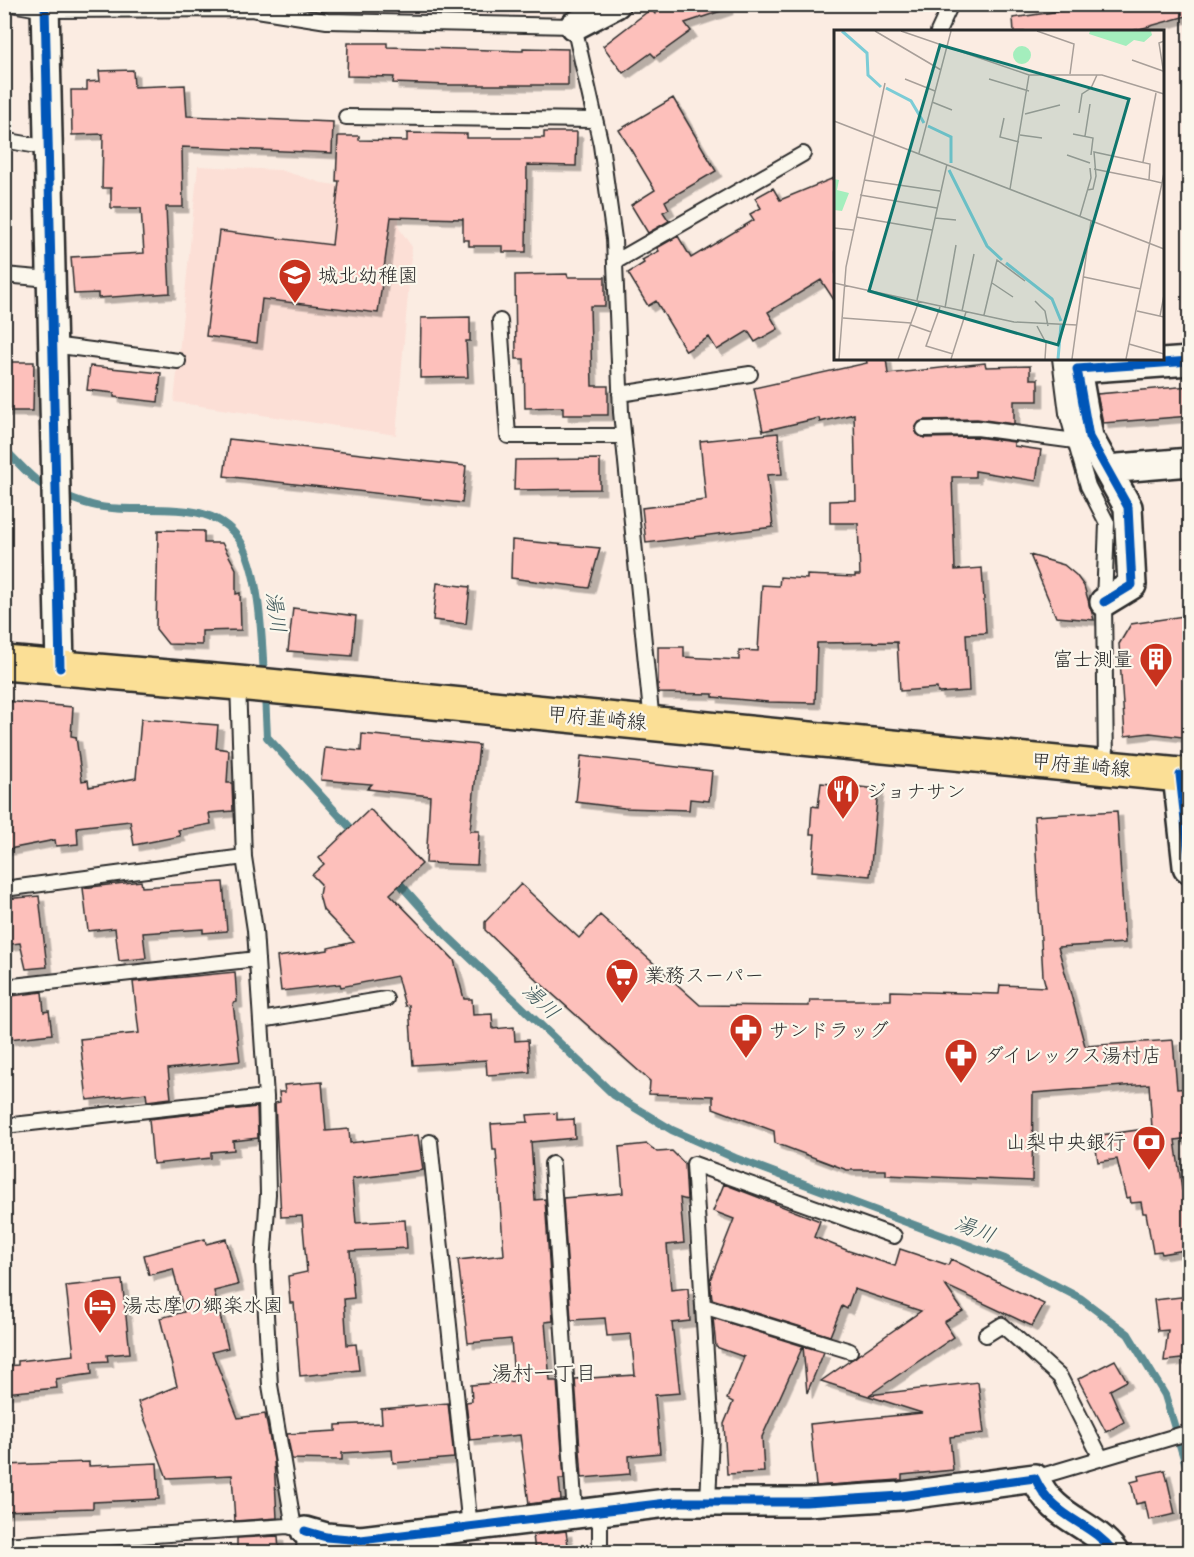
<svg xmlns="http://www.w3.org/2000/svg" width="1194" height="1557" font-family="Kalam,'Klee One',sans-serif">
  <defs>
    <filter id="shadow"><feDropShadow dx="5.5" dy="5.5" stdDeviation="0" flood-color="#0004"/></filter>
  </defs>
  <rect width="100%" height="100%" fill="#fbece2"/>
  <filter id="ink" filterUnits="userSpaceOnUse"><feTurbulence type="fractalNoise" baseFrequency=".0167" numOctaves="2"/><feDisplacementMap in="SourceGraphic" scale="12" xChannelSelector="R" yChannelSelector="G"/><feConvolveMatrix kernelMatrix="1 2 1 2 8 2 1 2 1" color-interpolation-filters="sRGB"/></filter>
  <g filter="url(#ink)">
    <!-- built -->
    <path fill="#fcdfd6" d="M 198,166 L 280,170 L 322,183 L 399,194 L 399,228 L 412,247 L 396,435 L 174,402 Z"/>
    <g fill="none" stroke-linecap="round" stroke-linejoin="round">
      <!-- stream -->
      <path stroke="#5c8c92" stroke-width="8" d="M 4,449 C 16,460 28,475 41,484 C 55,492 77,501 92,505 C 138,517 207,493 239,539 C 260,569 262,641 264,678
        M 265,694 L 267,737 L 357,835
        M 393,876 L 444,933 L 614,1095 L 672,1130 L 735,1158 L 1005,1259 L 1080,1298 L 1128,1334 L 1165,1395 L 1190,1478"/>
    </g>
    <!-- building -->
    <path fill="#fdc0bb" stroke="#2b2b2b" stroke-width="1.5" filter="url(#shadow)" d="M 668,4 L 727,4 L 727,9 L 685,23 L 691,31 L 655,57 L 651,53 L 623,73 L 603,46 L 651,9 L 655,14 Z
      M 1107,4 L 1190,4 L 1190,15 L 1129,32 L 1014,32 L 1013,18 Z
      M 348,43 L 387,43 L 387,47 L 523,51 L 523,48 L 568,49 L 568,85 L 449,85 L 393,83 L 394,77 L 347,76 Z
      M 133,70 L 134,87 L 185,85 L 187,116 L 333,122 L 332,153 L 182,147 L 183,207 L 166,207 L 170,293 L 98,298 L 98,293 L 74,294 L 71,257 L 144,253 L 141,208 L 111,208 L 111,188 L 102,188 L 103,134 L 72,135 L 71,90 L 87,90 L 87,82 L 100,81 L 99,71 Z
      M 673,98 L 716,171 L 665,201 L 669,209 L 663,212 L 669,221 L 648,233 L 631,205 L 655,190 L 619,130 Z
      M 544,132 L 577,132 L 576,166 L 527,165 L 526,252 L 503,252 L 503,246 L 469,246 L 469,240 L 463,240 L 463,219 L 391,217 L 378,313 L 262,299 L 257,343 L 206,336 L 219,231 L 332,245 L 339,181 L 336,181 L 338,136 L 359,136 L 359,140 L 407,141 L 407,133 L 467,134 L 467,138 L 544,138 Z
      M 836,177 L 836,303 L 821,280 L 768,312 L 778,329 L 755,342 L 748,331 L 717,350 L 709,337 L 686,351 L 656,301 L 648,306 L 628,273 L 644,263 L 642,260 L 659,251 L 657,248 L 678,236 L 691,258 L 754,220 L 750,214 L 761,208 L 755,198 L 773,188 L 780,200 Z
      M 567,274 L 568,277 L 605,277 L 605,306 L 590,306 L 592,386 L 608,386 L 608,415 L 563,415 L 563,407 L 525,408 L 524,359 L 516,359 L 515,275 Z
      M 470,317 L 470,341 L 466,341 L 468,377 L 420,378 L 421,318 Z
      M 866,358 L 886,358 L 888,374 L 985,363 L 986,367 L 1030,366 L 1030,379 L 1038,379 L 1038,401 L 1014,401 L 1014,424 L 977,419 L 924,420 L 919,422 L 915,429 L 917,434 L 924,438 L 976,437 L 1014,442 L 1014,446 L 1041,450 L 1036,481 L 975,471 L 975,477 L 952,477 L 955,570 L 982,568 L 986,633 L 966,634 L 969,691 L 938,693 L 937,688 L 900,691 L 897,642 L 817,643 L 815,703 L 768,702 L 713,697 L 713,694 L 658,693 L 658,647 L 684,647 L 684,657 L 739,660 L 739,650 L 758,651 L 762,585 L 779,586 L 780,577 L 807,579 L 807,575 L 855,577 L 855,575 L 860,575 L 858,523 L 830,523 L 830,501 L 856,500 L 854,414 L 820,422 L 819,418 L 763,431 L 754,388 L 867,363 Z
      M 4,362 L 34,362 L 33,411 L 4,411 Z
      M 90,366 L 161,373 L 158,402 L 114,397 L 114,393 L 87,390 Z
      M 1190,386 L 1190,416 L 1103,423 L 1097,394 Z
      M 778,433 L 782,474 L 767,475 L 773,527 L 646,543 L 642,508 L 706,500 L 700,441 Z
      M 229,439 L 466,466 L 462,503 L 224,476 Z
      M 600,459 L 600,489 L 514,490 L 515,460 Z
      M 158,530 L 204,531 L 204,543 L 222,543 L 236,569 L 236,594 L 240,593 L 241,630 L 202,631 L 202,645 L 168,644 L 156,629 Z
      M 512,540 L 600,548 L 589,588 L 511,578 Z
      M 1030,555 L 1064,565 L 1076,575 L 1084,586 L 1094,620 L 1056,617 Z
      M 437,583 L 470,587 L 466,624 L 433,620 Z
      M 293,608 L 356,616 L 352,656 L 288,651 Z
      M 1190,615 L 1190,738 L 1150,733 L 1125,736 L 1119,644 L 1131,624 Z
      M 4,701 L 73,707 L 71,736 L 76,737 L 82,781 L 88,780 L 89,787 L 136,778 L 141,719 L 218,725 L 216,748 L 229,750 L 227,783 L 232,783 L 233,811 L 209,813 L 211,824 L 178,830 L 180,836 L 134,845 L 130,821 L 77,827 L 78,844 L 56,846 L 55,840 L 4,850 Z
      M 362,734 L 479,745 L 470,831 L 479,831 L 477,865 L 426,863 L 430,796 L 367,789 L 372,784 L 321,780 L 325,748 L 361,751 Z
      M 581,756 L 712,771 L 709,801 L 690,799 L 689,810 L 624,808 L 576,802 Z
      M 821,783 L 878,789 L 870,876 L 812,871 L 815,834 L 810,834 L 812,806 L 818,807 Z
      M 370,809 L 422,864 L 390,894 L 454,960 L 464,999 L 472,999 L 473,1015 L 492,1014 L 493,1029 L 514,1027 L 515,1041 L 528,1040 L 530,1072 L 487,1075 L 486,1060 L 413,1065 L 409,1005 L 405,1006 L 397,976 L 341,987 L 340,984 L 281,991 L 277,957 L 328,950 L 328,948 L 354,942 L 323,910 L 319,895 L 321,884 L 312,875 L 324,864 L 319,858 Z
      M 1117,811 L 1125,943 L 1058,947 L 1085,1046 L 1173,1040 L 1177,1089 L 1190,1088 L 1190,1138 L 1175,1140 L 1182,1190 L 1190,1189 L 1190,1249 L 1162,1254 L 1161,1251 L 1153,1252 L 1146,1213 L 1143,1213 L 1141,1202 L 1131,1203 L 1130,1197 L 1126,1198 L 1117,1159 L 1098,1162 L 1094,1136 L 1152,1128 L 1149,1084 L 1033,1093 L 1032,1181 L 886,1175 L 886,1170 L 847,1170 L 775,1143 L 774,1131 L 713,1108 L 713,1096 L 649,1094 L 650,1081 L 539,982 L 485,930 L 485,922 L 521,884 L 579,938 L 600,915 L 700,1005 L 809,1006 L 810,1000 L 891,1000 L 891,991 L 999,994 L 1000,985 L 1046,987 L 1043,976 L 1034,816 Z
      M 141,881 L 142,887 L 223,882 L 227,931 L 203,933 L 203,929 L 143,933 L 146,958 L 119,961 L 115,928 L 88,931 L 83,888 Z
      M 39,896 L 47,967 L 26,969 L 20,943 L 4,945 L 4,899 Z
      M 235,972 L 237,1002 L 233,1003 L 240,1061 L 168,1069 L 171,1098 L 147,1101 L 146,1093 L 87,1100 L 80,1039 L 139,1033 L 133,982 Z
      M 42,992 L 44,1012 L 49,1011 L 52,1034 L 9,1039 L 4,997 Z
      M 322,1082 L 326,1131 L 349,1129 L 350,1143 L 418,1135 L 423,1170 L 352,1179 L 356,1223 L 405,1220 L 407,1248 L 350,1251 L 354,1298 L 344,1299 L 347,1345 L 356,1344 L 359,1370 L 300,1376 L 294,1303 L 290,1303 L 288,1276 L 307,1272 L 302,1216 L 281,1217 L 275,1103 L 280,1102 L 279,1092 L 285,1092 L 284,1085 Z
      M 257,1107 L 258,1138 L 233,1141 L 234,1150 L 211,1152 L 211,1158 L 153,1164 L 149,1119 Z
      M 557,1113 L 557,1120 L 574,1119 L 575,1138 L 531,1142 L 535,1200 L 545,1199 L 553,1321 L 545,1322 L 550,1381 L 557,1381 L 564,1479 L 559,1479 L 561,1500 L 529,1504 L 520,1435 L 470,1440 L 466,1402 L 472,1401 L 471,1385 L 514,1381 L 511,1339 L 468,1343 L 458,1260 L 504,1255 L 496,1150 L 493,1150 L 491,1124 L 528,1122 L 527,1115 Z
      M 647,1144 L 657,1152 L 672,1151 L 685,1164 L 687,1200 L 680,1198 L 684,1243 L 667,1245 L 671,1290 L 688,1288 L 690,1321 L 672,1323 L 680,1393 L 655,1395 L 660,1453 L 629,1456 L 630,1474 L 582,1478 L 575,1379 L 635,1375 L 631,1334 L 607,1336 L 605,1318 L 571,1320 L 563,1198 L 623,1193 L 619,1147 Z
      M 724,1184 L 820,1221 L 814,1237 L 849,1251 L 895,1266 L 900,1249 L 948,1265 L 951,1259 L 1044,1304 L 1032,1326 L 945,1285 L 963,1311 L 944,1322 L 954,1337 L 869,1395 L 978,1382 L 984,1433 L 950,1437 L 953,1470 L 902,1475 L 902,1480 L 899,1480 L 816,1486 L 810,1424 L 922,1413 L 821,1381 L 921,1311 L 854,1289 L 847,1309 L 842,1306 L 830,1336 L 712,1299 L 710,1280 L 734,1219 L 713,1211 Z
      M 205,1239 L 206,1244 L 226,1239 L 238,1285 L 214,1291 L 228,1348 L 212,1352 L 238,1418 L 265,1414 L 274,1460 L 277,1518 L 235,1521 L 232,1475 L 167,1478 L 138,1402 L 177,1386 L 160,1318 L 184,1312 L 173,1269 L 149,1275 L 144,1255 Z
      M 122,1280 L 130,1353 L 107,1355 L 108,1361 L 91,1362 L 92,1374 L 56,1379 L 57,1388 L 4,1393 L 4,1366 L 18,1365 L 18,1361 L 74,1355 L 66,1286 Z
      M 1190,1296 L 1190,1358 L 1164,1361 L 1168,1330 L 1158,1331 L 1154,1300 Z
      M 713,1318 L 803,1346 L 762,1437 L 764,1472 L 727,1474 L 724,1424 L 733,1402 L 727,1399 L 744,1357 L 716,1347 Z
      M 803,1346 L 824,1352 L 807,1393 Z
      M 1115,1360 L 1127,1381 L 1110,1390 L 1124,1422 L 1106,1432 L 1078,1379 Z
      M 448,1403 L 454,1458 L 393,1463 L 392,1450 L 342,1453 L 342,1460 L 292,1459 L 287,1434 L 336,1431 L 336,1425 L 382,1423 L 381,1409 Z
      M 89,1462 L 89,1466 L 157,1463 L 159,1499 L 93,1502 L 93,1508 L 4,1511 L 4,1465 Z
      M 1165,1470 L 1175,1514 L 1149,1520 L 1145,1502 L 1136,1504 L 1131,1482 L 1139,1480 L 1138,1476 Z
      M 566,1531 L 569,1552 L 535,1552 L 533,1535 Z
      M 278,1536 L 279,1552 L 237,1552 L 237,1538 Z"/>
    <g fill="none" stroke-linecap="round" stroke-linejoin="round">
      <defs>
        <path id="service" d="M 11,4 L 45,10 L 251,9 L 327,21 L 574,26 L 601,145 L 614,239 L 621,412 L 652,723
          M 938,32 L 951,4
          M 346,117 L 595,120
          M 4,140 L 48,148
          M 615,262 L 803,154
          M 4,275 L 50,279
          M 500,321 L 508,436 L 623,436
          M 52,345 L 178,361
          M 1060,358 L 1067,413 L 1088,486 L 1107,523 L 1104,602 L 1106,767
          M 620,394 L 750,374
          M 924,429 L 977,428 L 1075,441
          M 238,683 L 244,857 L 255,930 L 266,1097 L 268,1194 L 263,1263 L 270,1385 L 294,1528
          M 4,889 L 244,857
          M 4,987 L 257,959
          M 261,1020 L 386,999
          M 4,1126 L 266,1097
          M 430,1142 L 470,1528
          M 552,1164 L 575,1516
          M 703,1306 L 850,1351
          M 986,1335 L 1002,1325 L 1060,1377 L 1101,1458
          M 1035,1478 L 1190,1432
          M 708,1502 L 711,1433 L 694,1164 L 894,1236
          M 437,1530 L 438,1552
          M 4,1545 L 288,1526 L 305,1531 L 304,1552
          M 600,1552 L 600,1513"/>
        <path id="minor" d="M 45,4 L 60,668
          M 574,26 L 616,4
          M 1107,469 L 1190,462
          M 1104,602 L 1132,585 L 1128,507 L 1089,437 L 1077,369 L 1190,361
          M 305,1531 L 326,1537 L 361,1540 L 675,1502 L 806,1502 L 901,1496 L 1035,1478 C 1054,1520 1089,1520 1114,1552"/>
        <path id="tertiary" d="M 1180,775 L 1190,866"/>
        <path id="primary" d="M 4,663 L 238,683 L 1190,776"/>
      </defs>
      <!-- service casing -->
      <use href="#service" stroke="#2b2b2b" stroke-width="18"/>
      <!-- minor casing -->
      <use href="#minor" stroke="#2b2b2b" stroke-width="32"/>
      <!-- tertiary casing -->
      <use href="#tertiary" stroke="#2b2b2b" stroke-width="38"/>
      <!-- primary casing -->
      <use href="#primary" stroke="#2b2b2b" stroke-width="38"/>
      <!-- service -->
      <use href="#service" stroke="#fbf7ec" stroke-width="14"/>
      <!-- minor -->
      <use href="#minor" stroke="#fbf7ec" stroke-width="27"/>
      <!-- tertiary -->
      <use href="#tertiary" stroke="#fbf7ec" stroke-width="33"/>
      <!-- primary -->
      <use href="#primary" stroke="#fbdf96" stroke-width="33"/>
      <defs>
        <path id="cycleway" d="M 45,4 L 60,668
          M 1104,602 L 1132,585 L 1128,507 L 1089,437 L 1077,369 L 1190,361
          M 1180,775 L 1190,866
          M 305,1531 L 326,1537 L 361,1540 L 675,1502 L 806,1502 L 901,1496 L 1035,1478 C 1054,1520 1089,1520 1114,1552"/>
      </defs>
      <!-- cycleway casing -->
      <use href="#cycleway" stroke="#fbf7ec" stroke-width="13"/>
      <!-- cycleway -->
      <use href="#cycleway" stroke="#0057b8" stroke-width="9"/>
    </g>
  </g>
  <!-- icons -->
  <defs>
    <symbol id="school-pin" viewBox="-11 -11 22 30"><path d="M0 17L-7.5 6A9.5 9.5 0 1 1 7.5 6Z" fill="#c8321e" stroke="#fbf7ec"/><path d="M0-5L7-2L0 1L-7-2ZM-4 1L0 2.5L4 1V4Q0 6-4 4Z" fill="#fff"/></symbol>
    <symbol id="building-pin" viewBox="-11 -11 22 30"><path d="M0 17L-7.5 6A9.5 9.5 0 1 1 7.5 6Z" fill="#c8321e" stroke="#fbf7ec"/><path d="M-4-6H4V6H1V3H-1V6H-4ZM-2.5-4.3h1.7v1.8h-1.7ZM.8-4.3h1.7v1.8H.8ZM-2.5-1h1.7V.8h-1.7ZM.8-1h1.7V.8H.8Z" fill="#fff"/></symbol>
    <symbol id="restaurant-pin" viewBox="-11 -11 22 30"><path d="M0 17L-7.5 6A9.5 9.5 0 1 1 7.5 6Z" fill="#c8321e" stroke="#fbf7ec"/><path d="M-5-6h1v4h1v-4h1v4h1v-4h1v5L-1.5 .5V6h-2V.5L-5-1ZM5-6V6H3V1.5H1.5Q1.5-4 5-6Z" fill="#fff"/></symbol>
    <symbol id="supermarket-pin" viewBox="-11 -11 22 30"><path d="M0 17L-7.5 6A9.5 9.5 0 1 1 7.5 6Z" fill="#c8321e" stroke="#fbf7ec"/><path d="M-6-5.5h2.5l.6 2H6L4.5 2H-2.5L-4.4-4H-6ZM-1.5 3.2a1.3 1.3 0 1 0 .1 0ZM3 3.2a1.3 1.3 0 1 0 .1 0Z" fill="#fff"/></symbol>
    <symbol id="pharmacy-pin" viewBox="-11 -11 22 30"><path d="M0 17L-7.5 6A9.5 9.5 0 1 1 7.5 6Z" fill="#c8321e" stroke="#fbf7ec"/><path d="M-2-6h4v4h4v4h-4v4h-4v-4h-4v-4h4Z" fill="#fff"/></symbol>
    <symbol id="bank-pin" viewBox="-11 -11 22 30"><path d="M0 17L-7.5 6A9.5 9.5 0 1 1 7.5 6Z" fill="#c8321e" stroke="#fbf7ec"/><path d="M-6-4H6V4H-6ZM0-2.3a2.3 2.3 0 1 0 0 4.6a2.3 2.3 0 1 0 0-4.6Z" fill="#fff"/></symbol>
    <symbol id="hotel-pin" viewBox="-11 -11 22 30"><path d="M0 17L-7.5 6A9.5 9.5 0 1 1 7.5 6Z" fill="#c8321e" stroke="#fbf7ec"/><path d="M-6-4.5h1.5V1H6V5H4.5V3h-9V5H-6ZM-4 0a1.8 1.8 0 1 1 3.6 0ZM.5 0V-2.5h3Q6-2.5 6 0Z" fill="#fff"/></symbol>
  </defs>
  <g fill-rule="evenodd">
    <use href="#school-pin" x="276" y="256" width="38" height="52"/>
    <use href="#building-pin" x="1137" y="640" width="38" height="52"/>
    <use href="#restaurant-pin" x="824" y="772" width="38" height="52"/>
    <use href="#supermarket-pin" x="603" y="956" width="38" height="52"/>
    <use href="#pharmacy-pin" x="727" y="1011" width="38" height="52"/>
    <use href="#pharmacy-pin" x="942" y="1036" width="38" height="52"/>
    <use href="#bank-pin" x="1130" y="1123" width="38" height="52"/>
    <use href="#hotel-pin" x="81" y="1286" width="38" height="52"/>
  </g>
  <g text-anchor="middle" stroke-width="4.5" stroke-linejoin="round" paint-order="stroke">
    <!-- poi labels -->
    <g font-size="20" fill="#2b2b2b" stroke="#fbf7ec" text-anchor="start">
      <text x="318" y="282">城北幼稚園</text>
      <text x="1133" y="666" text-anchor="end">富士測量</text>
      <text x="866" y="798">ジョナサン</text>
      <text x="645" y="982">業務スーパー</text>
      <text x="769" y="1037">サンドラッグ</text>
      <text x="984" y="1062">ダイレックス湯村店</text>
      <text x="1126" y="1149" text-anchor="end">山梨中央銀行</text>
      <text x="123" y="1312">湯志摩の郷楽水園</text>
    </g>
    <!-- street labels -->
    <g font-size="20" fill="#2b2b2b" stroke="#fbf7ec">
      <text transform="translate(597 718) rotate(5)" y="7">甲府韮崎線</text>
      <text transform="translate(1081 765) rotate(5)" y="7">甲府韮崎線</text>
    </g>
    <!-- water labels -->
    <g font-size="21" font-style="italic" fill="#435b5e" stroke="#fbf7ec">
      <text transform="translate(276 612) rotate(82)" y="7">湯川</text>
      <text transform="translate(541 1001) rotate(44)" y="7">湯川</text>
      <text transform="translate(975 1229) rotate(21)" y="7">湯川</text>
    </g>
    <!-- neighbourhood labels -->
    <g font-size="21" fill="#2b2b2b" stroke="#fbf7ec">
      <text x="544" y="1380">湯村一丁目</text>
    </g>
  </g>
  <!-- overview -->
  <g transform="translate(834 30)">
    <rect width="330" height="330" fill="#fbece2"/>
    <path d="M 256,1 L 317,1 L 318,5 L 310,12 L 300,10 L 292,16 L 255,4 ZM179 25a9 9 0 1 1 18 0a9 9 0 1 1-18 0ZM 0,149 L 5,150 L 3,160 L 15,163 L 8,181 L 0,180 Z" fill="#a4eebd"/>
    <path fill="none" stroke="#7cccd6" stroke-width="3" d="M 8,1 L 33,23 L 34,45 L 47,57M 52,58 L 77,71 L 90,93M 94,96 L 117,107 L 117,133M 115,140 L 153,216 L 168,230M 172,233 L 218,269 L 227,291M 224,329 L 227,295"/>
    <path fill="none" stroke="#a89f99" stroke-width="1.5" d="M 41,1 L 107,40M 67,1 L 195,45 L 268,45 L 330,64M 203,1 L 240,14 L 236,44M 330,11 L 325,13 L 330,45M 298,30 L 329,41M 71,49 L 101,61M 155,49 L 195,61M 98,72 L 118,80M 245,83 L 248,64 L 257,58 L 263,45M 191,84 L 226,75M 170,88 L 166,107 L 185,112M 0,91 L 330,219M 239,104 L 259,108 L 257,125M 186,105 L 208,108M 251,106 L 256,74M 85,123 L 117,1M 233,125 L 256,133M 309,132 L 322,63M 260,139 L 315,150M 30,150 L 106,161M 176,159 L 195,45M 253,160 L 259,159 L 262,146 L 260,122 L 316,134 L 315,150 L 328,153M 26,165 L 103,178M 246,186 L 257,148 L 256,138M 22,187 L 98,200M 101,188 L 122,190M 0,198 L 19,200M 250,247 L 307,259M 0,253 L 180,292 L 243,295M 158,253 L 179,267M 83,270 L 113,134M 201,271 L 211,281 L 214,296M 106,277 L 92,316 L 119,324M 111,278 L 122,215M 128,281 L 140,224M 303,281 L 330,287M 150,285 L 163,230 L 191,251M 326,286 L 330,265M 9,288 L 77,293M 77,295 L 97,302M 203,296 L 212,313 L 211,329M 295,314 L 330,324M 5,329 L 12,237 L 51,53M 64,329 L 85,271M 117,329 L 132,282M 238,329 L 257,191M 292,329 L 330,143"/>
    <path fill="#0f766e" fill-opacity="0.15" stroke="#0f766e" stroke-width="3" d="M 106,15 L 295,69 L 224,315 L 35,261 Z"/>
    <rect width="330" height="330" fill="none" stroke="#2b2b2b" stroke-width="3"/>
  </g>
  <!-- margin -->
  <rect width="1194" height="1557" fill="none" stroke="#fbf7ec" stroke-width="24"/>
  <rect x="12" y="12" width="1170" height="1533" fill="none" stroke="#2b2b2b" stroke-width="2" filter="url(#ink)"/>
</svg>
